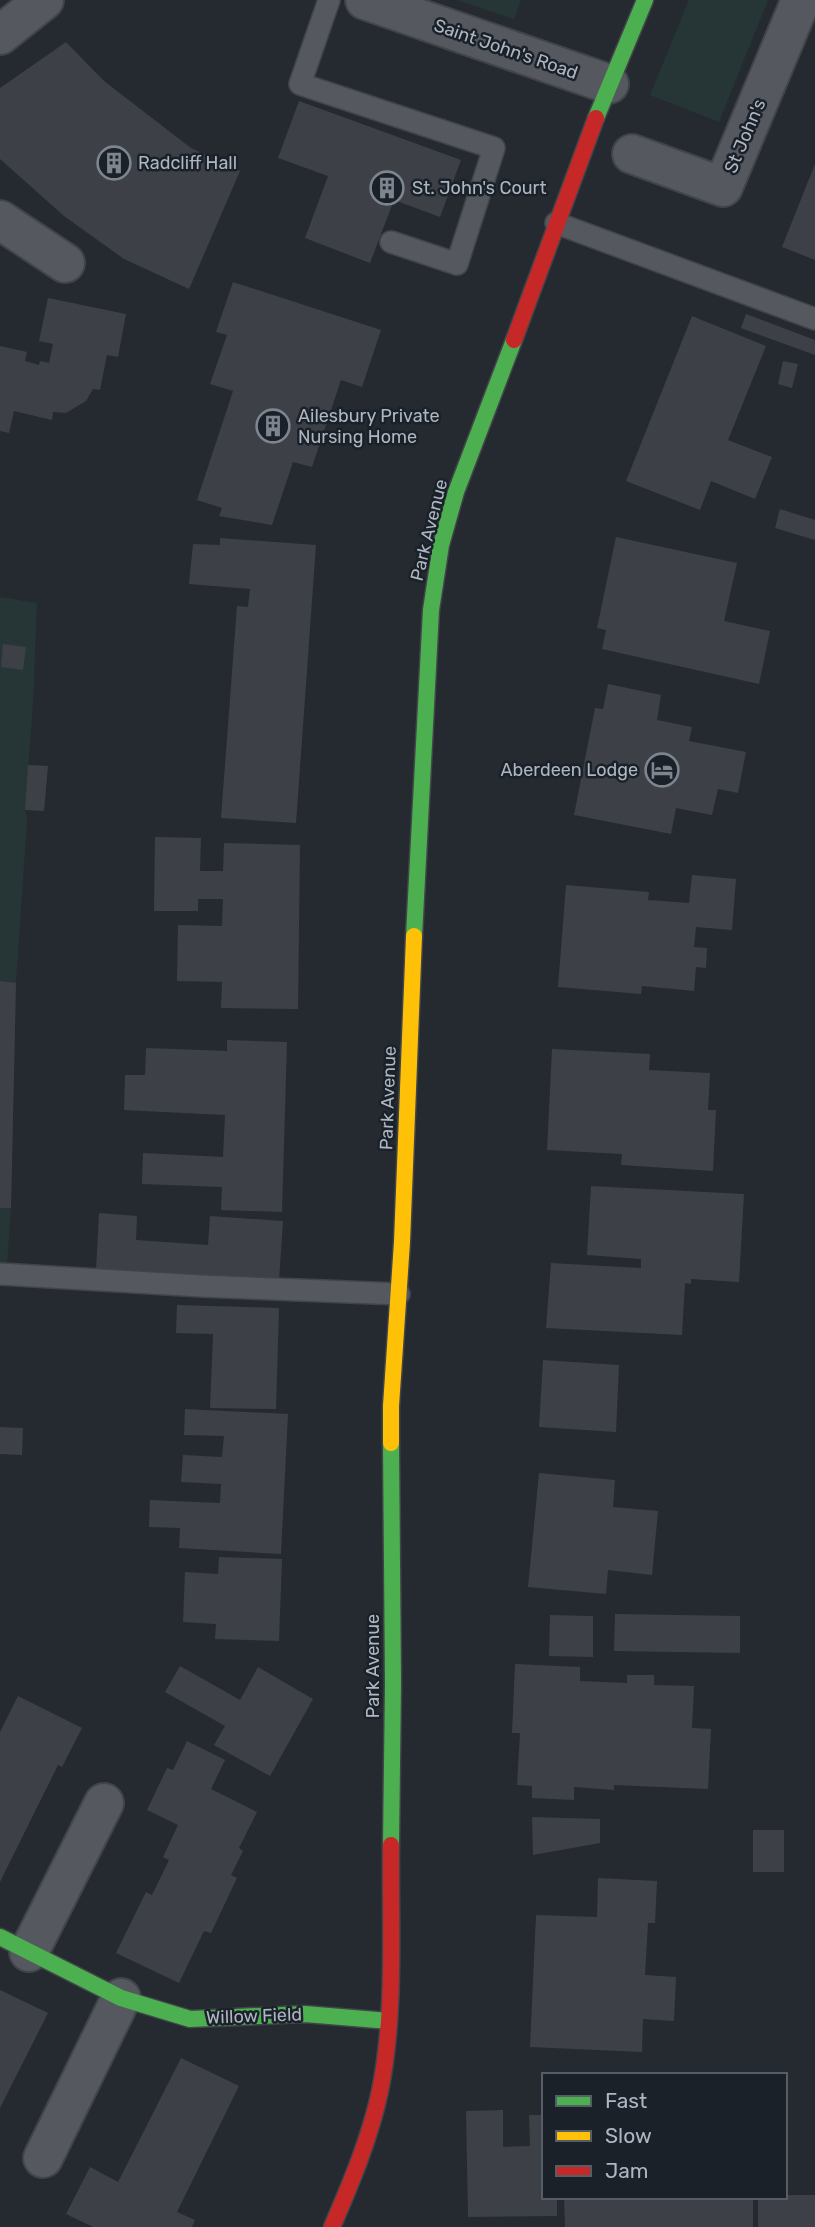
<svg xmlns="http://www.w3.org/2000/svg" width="815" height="2227" font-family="Rubik,sans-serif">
  <rect width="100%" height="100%" fill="#252a30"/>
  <!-- green -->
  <path fill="#263636" d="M 457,0 L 521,0 L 514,19 Z
    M 689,0 L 768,0 L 719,122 L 650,95 Z
    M 0,597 L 37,603 L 33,703 L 25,810 L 27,820 L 16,983 L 11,1208 L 7,1264 L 0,1264 Z"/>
  <!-- building -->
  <path fill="#3d4147" d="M 66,42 L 104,81 L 191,148 L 240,171 L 189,289 L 124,259 L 64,216 L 0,159 L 0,88 Z
    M 299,101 L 461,160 L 440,217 L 394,200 L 370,263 L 305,238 L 328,176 L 278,158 Z
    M 815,164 L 815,260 L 782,247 Z
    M 233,282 L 381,330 L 362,387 L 341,380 L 312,467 L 293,462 L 272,525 L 219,516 L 222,508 L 197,500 L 233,391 L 210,384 L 227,335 L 216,332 Z
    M 48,298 L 126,314 L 118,357 L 107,355 L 100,390 L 93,389 L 86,401 L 66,413 L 53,412 L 52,420 L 14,411 L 9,433 L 0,431 L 0,346 L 27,352 L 25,361 L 39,365 L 40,361 L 49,363 L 53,344 L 39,341 Z
    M 746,314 L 815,340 L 815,355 L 741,328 Z
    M 692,316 L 766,346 L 728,440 L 772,457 L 755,499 L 711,481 L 700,510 L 626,481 Z
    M 783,361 L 798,364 L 792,388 L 778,384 Z
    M 780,509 L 815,520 L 815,540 L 775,528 Z
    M 616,537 L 737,563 L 724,621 L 770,631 L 759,684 L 602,649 L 606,630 L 597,628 Z
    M 220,538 L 316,545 L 296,823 L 221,818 L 237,606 L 248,607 L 250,589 L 189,584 L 193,544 L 220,545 Z
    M 3,644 L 26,647 L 23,670 L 1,667 Z
    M 608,684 L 661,695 L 657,720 L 692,727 L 689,741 L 746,752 L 738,793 L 718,789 L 712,815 L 676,808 L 671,834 L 574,815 L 595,708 L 603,709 Z
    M 28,765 L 48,766 L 44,811 L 25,810 Z
    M 155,837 L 201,838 L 200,871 L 223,871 L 224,843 L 300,845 L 298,1009 L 221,1008 L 222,982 L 177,981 L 178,925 L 222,926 L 223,899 L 198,899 L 198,911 L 154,911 Z
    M 692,875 L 736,879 L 732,930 L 696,927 L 694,947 L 707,948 L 706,968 L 696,967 L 694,991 L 642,986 L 641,994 L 558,987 L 566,885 L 649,892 L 648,900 L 689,903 Z
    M 0,981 L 16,983 L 11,1208 L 0,1208 Z
    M 227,1040 L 287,1042 L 282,1212 L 221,1210 L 222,1187 L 142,1184 L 143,1153 L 223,1157 L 225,1115 L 124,1110 L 125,1075 L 145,1075 L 146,1048 L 227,1051 Z
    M 552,1049 L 650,1054 L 649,1070 L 710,1073 L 708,1110 L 716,1110 L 713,1171 L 621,1165 L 622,1154 L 547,1150 Z
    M 591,1186 L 744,1194 L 739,1282 L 691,1279 L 691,1284 L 685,1283 L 682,1335 L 546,1328 L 551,1263 L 641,1268 L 641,1259 L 587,1255 Z
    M 99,1213 L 137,1216 L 136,1240 L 208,1245 L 210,1216 L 283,1221 L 279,1281 L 96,1270 Z
    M 177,1305 L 279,1308 L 276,1409 L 210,1408 L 213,1334 L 176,1333 Z
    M 543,1360 L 619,1365 L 616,1432 L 539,1427 Z
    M 185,1409 L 288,1414 L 281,1554 L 179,1548 L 180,1528 L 149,1527 L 150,1500 L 220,1503 L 221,1484 L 181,1482 L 183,1455 L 222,1457 L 224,1436 L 184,1435 Z
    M 0,1427 L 23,1428 L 22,1455 L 0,1454 Z
    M 539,1473 L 615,1480 L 613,1507 L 658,1511 L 652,1575 L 608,1570 L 606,1594 L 528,1587 Z
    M 219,1557 L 282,1559 L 279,1641 L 215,1639 L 216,1624 L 183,1622 L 185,1572 L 218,1574 Z
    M 615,1614 L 740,1616 L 740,1653 L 614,1651 Z
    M 550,1615 L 593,1616 L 593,1657 L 549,1656 Z
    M 515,1664 L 580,1667 L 580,1681 L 627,1683 L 627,1675 L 654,1675 L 654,1685 L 694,1686 L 692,1728 L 711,1729 L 708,1789 L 614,1785 L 614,1790 L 574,1787 L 574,1800 L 532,1798 L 532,1786 L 517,1785 L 520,1733 L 512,1733 Z
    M 180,1666 L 240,1700 L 258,1667 L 313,1699 L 270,1776 L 214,1745 L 225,1726 L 165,1692 Z
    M 18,1696 L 82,1728 L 62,1767 L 58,1765 L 0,1882 L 0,1732 Z
    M 187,1741 L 225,1760 L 211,1789 L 257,1812 L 239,1848 L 243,1851 L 231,1875 L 237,1878 L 211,1933 L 204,1931 L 179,1983 L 116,1953 L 146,1892 L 152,1895 L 169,1860 L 163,1857 L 178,1825 L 147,1810 L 167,1768 L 173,1770 Z
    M 532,1817 L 600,1819 L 600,1843 L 533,1855 Z
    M 753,1830 L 784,1830 L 784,1872 L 753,1872 Z
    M 598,1878 L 657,1881 L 655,1923 L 648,1923 L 645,1975 L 676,1977 L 674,2021 L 643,2019 L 642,2052 L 530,2047 L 536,1915 L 597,1917 Z
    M 0,1990 L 48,2013 L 0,2108 Z
    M 181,2058 L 239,2086 L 177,2212 L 195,2220 L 192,2227 L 93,2227 L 66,2214 L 90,2167 L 118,2182 Z
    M 503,2110 L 503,2147 L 530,2146 L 529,2115 L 544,2115 L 544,2197 L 557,2197 L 557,2216 L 468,2217 L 466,2111 Z
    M 785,2195 L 815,2195 L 815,2227 L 758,2227 L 758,2197 L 785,2197 Z
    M 564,2197 L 753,2197 L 753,2227 L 565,2227 Z"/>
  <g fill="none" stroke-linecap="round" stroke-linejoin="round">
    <defs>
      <path id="lane" d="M 329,0 L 300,84 L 494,148 L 457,264 L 391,242
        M 556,223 L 815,319
        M 0,1274 L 201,1286 L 399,1294"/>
      <path id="street" d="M 365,0 L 609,84
        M 0,35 L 44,0
        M 632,154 L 723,187 L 801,0
        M 0,220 L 65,263
        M 29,1952 L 104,1803
        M 43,2158 L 121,1998"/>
      <path id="fast" d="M 596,118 L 645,0
        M 414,936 L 431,610 L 441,545 L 456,492 L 514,340
        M 391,1845 L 393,1684 L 391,1443
        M 0,1937 L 121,1998 L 190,2019 L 305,2014 L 389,2021"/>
      <path id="slow" d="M 391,1443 L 391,1406 L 402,1242 L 414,936"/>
      <path id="jam" d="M 514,340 L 596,118
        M 332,2227 C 351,2183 370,2138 380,2091 C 396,2012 390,1925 391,1845"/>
    </defs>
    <!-- lane casing -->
    <use href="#lane" stroke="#414449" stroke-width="24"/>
    <!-- street casing -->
    <use href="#street" stroke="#414449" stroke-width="42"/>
    <!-- fast casing -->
    <use href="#fast" stroke="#414449" stroke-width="19"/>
    <!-- slow casing -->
    <use href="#slow" stroke="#414449" stroke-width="19"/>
    <!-- jam casing -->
    <use href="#jam" stroke="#414449" stroke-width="19"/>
    <!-- lane -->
    <use href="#lane" stroke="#55585e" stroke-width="21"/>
    <!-- street -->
    <use href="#street" stroke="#55585e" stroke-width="38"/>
    <!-- fast -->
    <use href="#fast" stroke="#4caf50" stroke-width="16"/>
    <!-- slow -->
    <use href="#slow" stroke="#ffc107" stroke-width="16"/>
    <!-- jam -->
    <use href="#jam" stroke="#c62828" stroke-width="16"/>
  </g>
  <!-- icons -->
  <defs>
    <symbol id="building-ring" viewBox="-11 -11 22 22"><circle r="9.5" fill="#1a2129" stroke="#7e858f" stroke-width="1.5"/><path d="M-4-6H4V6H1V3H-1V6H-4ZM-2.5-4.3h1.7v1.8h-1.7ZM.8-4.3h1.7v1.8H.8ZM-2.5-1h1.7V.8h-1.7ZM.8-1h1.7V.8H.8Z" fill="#7e858f"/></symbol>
    <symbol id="hotel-ring" viewBox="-11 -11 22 22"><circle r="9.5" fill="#1a2129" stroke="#7e858f" stroke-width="1.5"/><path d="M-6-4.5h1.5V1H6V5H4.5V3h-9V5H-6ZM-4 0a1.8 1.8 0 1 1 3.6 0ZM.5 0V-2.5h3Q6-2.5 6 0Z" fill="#7e858f"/></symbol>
  </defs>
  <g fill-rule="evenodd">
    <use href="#building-ring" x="95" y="144" width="38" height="38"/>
    <use href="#building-ring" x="368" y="169" width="38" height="38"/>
    <use href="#building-ring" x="254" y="407" width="38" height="38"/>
    <use href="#hotel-ring" x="643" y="751" width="38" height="38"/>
  </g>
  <g text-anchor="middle" stroke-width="5" stroke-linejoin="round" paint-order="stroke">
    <!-- street labels -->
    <g font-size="18" fill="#aeb6c2" stroke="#1a2129">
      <text transform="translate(506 49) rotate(19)" y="6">Saint John's Road</text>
      <text transform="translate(745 136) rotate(-67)" y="6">St John's</text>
      <text transform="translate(429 530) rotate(-76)" y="6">Park Avenue</text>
      <text transform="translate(388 1098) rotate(-88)" y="6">Park Avenue</text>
      <text transform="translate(373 1666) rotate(-90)" y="6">Park Avenue</text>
      <text transform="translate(254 2016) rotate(-2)" y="6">Willow Field</text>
    </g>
    <!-- poi labels -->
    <g font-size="18" fill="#aeb6c2" stroke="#1a2129" text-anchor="start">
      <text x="138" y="169">Radcliff Hall</text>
      <text x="412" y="194">St. John's Court</text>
      <text x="298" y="422">Ailesbury Private<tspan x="298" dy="21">Nursing Home</tspan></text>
      <text x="638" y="776" text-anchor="end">Aberdeen Lodge</text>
    </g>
  </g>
  <!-- legend -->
  <rect x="542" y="2073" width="245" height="126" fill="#1a2129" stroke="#555d66" stroke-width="2"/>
  <rect x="556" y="2096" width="35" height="10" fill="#4caf50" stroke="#555d66" stroke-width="2"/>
  <text x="605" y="2108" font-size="21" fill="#aeb6c2">Fast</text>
  <rect x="556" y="2131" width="35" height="10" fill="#ffc107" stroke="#555d66" stroke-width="2"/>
  <text x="605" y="2143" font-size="21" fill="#aeb6c2">Slow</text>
  <rect x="556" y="2166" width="35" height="10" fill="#c62828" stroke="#555d66" stroke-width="2"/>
  <text x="605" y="2178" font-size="21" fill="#aeb6c2">Jam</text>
</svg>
